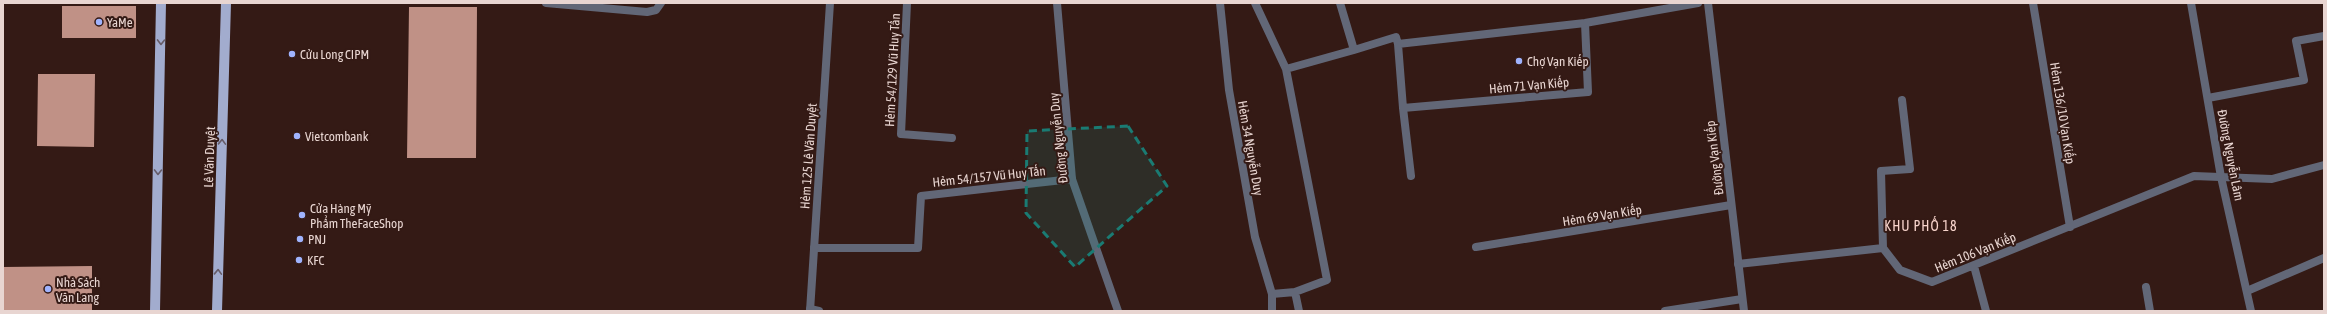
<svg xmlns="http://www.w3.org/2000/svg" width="2327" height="314" font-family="'Asap Condensed',sans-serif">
  <rect width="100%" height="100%" fill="#341a15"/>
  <!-- building -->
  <path fill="#c09186" d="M 62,6 L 136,6 L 136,38 L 62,38 Z
    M 409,7 L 477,7 L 476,158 L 407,158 Z
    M 38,74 L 95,74 L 94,147 L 37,146 Z
    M 92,266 L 92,311 L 3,311 L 3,267 Z"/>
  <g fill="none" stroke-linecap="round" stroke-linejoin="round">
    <!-- service -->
    <path stroke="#626777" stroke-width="8" d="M 546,3 L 647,12 L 656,10 L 661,3
      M 907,3 L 901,134 L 952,138
      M 1220,3 L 1229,90 L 1255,237 L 1272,294 L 1272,311
      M 1255,3 L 1286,69 L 1327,280 L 1295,292 L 1272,294
      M 2033,3 L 2070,227
      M 1585,23 L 1588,92 L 1403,108 L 1398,44 L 1585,23 L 1698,3
      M 1354,50 L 1396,37 L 1398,44
      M 1286,69 L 1354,50 L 1340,3
      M 2208,98 L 2304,80 L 2296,41 L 2324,36
      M 1403,108 L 1411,176
      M 1476,247 L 1731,205
      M 814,248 L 918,248 L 921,196 L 1072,179
      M 1883,248 L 1881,171 L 1910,169 L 1902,100
      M 1738,264 L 1883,248 L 1900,270 L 1932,282 L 2194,176 L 2272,179 L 2324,165
      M 1974,266 L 1986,311
      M 2146,287 L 2150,311
      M 2247,291 L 2324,258
      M 1295,292 L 1299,311
      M 810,309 L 819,311
      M 1665,311 L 1742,299"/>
    <!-- minor -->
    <path stroke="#626777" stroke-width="8" d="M 1057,3 L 1072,179 L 1118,311
      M 2191,3 L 2221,177 L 2251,311
      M 810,311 L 830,3"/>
    <!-- tertiary -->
    <path stroke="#626777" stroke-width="8" d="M 1708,3 L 1744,311"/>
    <!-- primary -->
    <path stroke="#a2acce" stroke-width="10" d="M 155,311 L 161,3
      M 217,311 L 226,3"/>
  </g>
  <!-- one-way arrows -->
  <defs><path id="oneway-chevron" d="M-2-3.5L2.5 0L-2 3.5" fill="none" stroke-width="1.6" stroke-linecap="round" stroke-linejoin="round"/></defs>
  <g stroke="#665c68">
    <use href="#oneway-chevron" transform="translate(161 42) rotate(91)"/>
    <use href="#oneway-chevron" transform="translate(222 142) rotate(-88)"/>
    <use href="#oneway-chevron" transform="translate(158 172) rotate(91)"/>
    <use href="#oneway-chevron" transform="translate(218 272) rotate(-88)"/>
  </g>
  <!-- marked area -->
  <path fill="#1a7b73" fill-opacity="0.2" stroke="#1a7b73" stroke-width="3" stroke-dasharray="8 5" stroke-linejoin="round" d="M 1128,126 L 1167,186 L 1075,267 L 1026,213 L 1027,131 Z"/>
  <!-- markers -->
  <g fill="#a0b3fd" stroke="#341a15" stroke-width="1.5">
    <circle cx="99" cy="22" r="4"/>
    <circle cx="292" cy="54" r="4"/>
    <circle cx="1519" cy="61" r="4"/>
    <circle cx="297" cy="136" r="4"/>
    <circle cx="302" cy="215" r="4"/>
    <circle cx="300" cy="239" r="4"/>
    <circle cx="299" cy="260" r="4"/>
    <circle cx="48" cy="289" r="4"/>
  </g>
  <g text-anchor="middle" stroke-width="4" stroke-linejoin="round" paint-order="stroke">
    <!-- poi labels -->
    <g font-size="13" fill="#e8d5d1" stroke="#341a15" text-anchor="start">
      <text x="107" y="27">YaMe</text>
      <text x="300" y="59">Cửu Long CIPM</text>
      <text x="1527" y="66">Chợ Vạn Kiếp</text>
      <text x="305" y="141">Vietcombank</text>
      <text x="310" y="213">Cửa Hàng Mỹ<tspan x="310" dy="15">Phẩm TheFaceShop</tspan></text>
      <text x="308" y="244">PNJ</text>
      <text x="307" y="265">KFC</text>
      <text x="56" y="287">Nhà Sách<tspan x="56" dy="15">Văn Lang</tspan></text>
    </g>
    <!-- street labels -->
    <g font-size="13" fill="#e8d5d1" stroke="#341a15">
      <text transform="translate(892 70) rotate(-87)" y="5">Hẻm 54/129 Vũ Huy Tấn</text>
      <text transform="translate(1529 85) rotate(-5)" y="5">Hẻm 71 Vạn Kiếp</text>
      <text transform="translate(2063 113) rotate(81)" y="5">Hẻm 136/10 Vạn Kiếp</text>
      <text transform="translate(1058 138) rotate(-96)" y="5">Đường Nguyễn Duy</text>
      <text transform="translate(1251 148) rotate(80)" y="5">Hẻm 34 Nguyễn Duy</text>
      <text transform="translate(2231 155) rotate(79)" y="5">Đường Nguyễn Lâm</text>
      <text transform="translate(808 156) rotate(-86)" y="5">Hẻm 125 Lê Văn Duyệt</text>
      <text transform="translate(209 157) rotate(-88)" y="5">Lê Văn Duyệt</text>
      <text transform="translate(1714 158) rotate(-97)" y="5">Đường Vạn Kiếp</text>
      <text transform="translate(989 176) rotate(-6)" y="5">Hẻm 54/157 Vũ Huy Tấn</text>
      <text transform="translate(1602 215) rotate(-9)" y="5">Hẻm 69 Vạn Kiếp</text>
      <text transform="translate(1975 252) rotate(-22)" y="5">Hẻm 106 Vạn Kiếp</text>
    </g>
    <!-- neighbourhood labels -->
    <g font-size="14" letter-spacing="1" fill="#f8d4cc" stroke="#341a15">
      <text x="1921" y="231">KHU PHỐ 18</text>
    </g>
  </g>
  <!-- border -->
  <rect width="2327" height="314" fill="none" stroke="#e8d5d1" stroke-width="8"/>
</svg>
